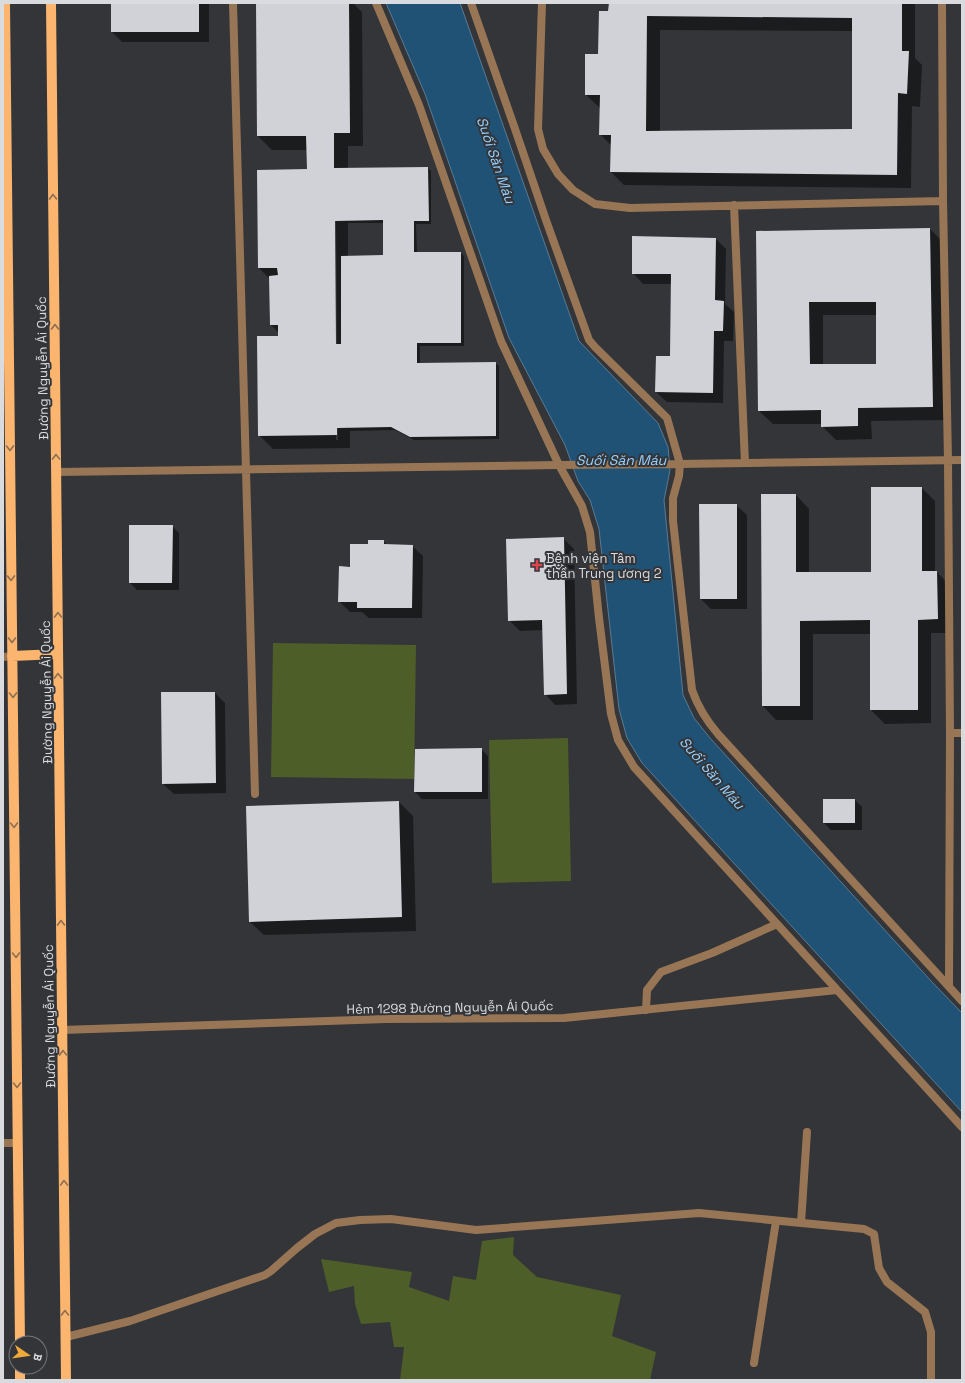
<svg xmlns="http://www.w3.org/2000/svg" width="965" height="1383" font-family="'Space Grotesk',sans-serif">
  <rect width="100%" height="100%" fill="#333539"/>
  <!-- green -->
  <path fill="#4e5e29" d="M 273,643 L 416,645 L 414,779 L 271,777 Z
    M 568,738 L 571,881 L 492,883 L 489,740 Z
    M 514,1237 L 513,1255 L 537,1277 L 621,1295 L 612,1336 L 656,1352 L 650,1380 L 400,1380 L 404,1347 L 394,1347 L 390,1322 L 361,1324 L 355,1304 L 354,1286 L 329,1292 L 321,1259 L 412,1272 L 409,1287 L 449,1301 L 453,1276 L 476,1280 L 482,1241 Z"/>
  <!-- water -->
  <path fill="#205276" stroke="#587b95" d="M 386,3 L 460,3 L 579,341 L 658,423 L 668,447 L 670,470 L 664,500 L 683,695 L 694,718 L 710,738 L 932,982 L 962,1013 L 962,1112 L 642,763 L 627,738 L 619,709 L 599,529 L 590,500 L 578,481 L 565,445 L 509,338 L 425,94 Z"/>
  <!-- shadow -->
  <path fill="#0007" fill-rule="evenodd" d="M 112,3 L 209,3 L 209,42 L 122,42 L 112,32 Z
    M 257,3 L 353,3 L 362,12 L 363,146 L 348,146 L 348,169 L 428,168 L 431,171 L 431,224 L 416,224 L 417,253 L 461,253 L 464,256 L 464,346 L 420,346 L 420,364 L 495,363 L 499,366 L 499,439 L 414,440 L 395,430 L 350,431 L 350,448 L 273,449 L 259,435 L 279,337 L 279,333 L 271,325 L 270,279 L 259,268 L 308,170 L 307,150 L 272,150 L 258,136 ZM 334,214 L 336,221 L 338,440 L 336,440 ZM 348,223 L 384,223 L 384,256 L 348,257 Z
    M 610,3 L 915,3 L 915,58 L 922,65 L 920,107 L 912,106 L 911,188 L 624,185 L 611,172 L 611,145 L 600,134 L 601,109 L 586,95 L 599,55 L 609,12 ZM 660,30 L 853,31 L 853,130 L 660,132 Z
    M 930,229 L 944,243 L 946,420 L 871,421 L 872,439 L 836,440 L 822,426 L 822,424 L 773,424 L 759,411 L 757,232 ZM 823,315 L 877,315 L 877,365 L 823,365 Z
    M 716,239 L 726,249 L 725,304 L 734,312 L 733,341 L 724,341 L 723,403 L 667,402 L 656,392 L 671,357 L 672,284 L 643,284 L 633,273 Z
    M 922,488 L 935,501 L 935,572 L 937,572 L 950,586 L 951,633 L 931,633 L 931,723 L 885,724 L 871,710 L 871,634 L 813,634 L 813,720 L 776,720 L 763,706 L 796,495 L 809,509 L 809,573 L 872,573 Z
    M 736,505 L 747,515 L 747,609 L 711,609 L 701,599 Z
    M 172,526 L 179,533 L 179,590 L 137,590 L 130,583 Z
    M 563,538 L 574,549 L 577,704 L 555,705 L 545,694 L 544,630 L 520,631 L 509,620 Z
    M 383,541 L 388,545 L 412,546 L 423,556 L 422,618 L 369,618 L 362,612 L 350,612 L 339,601 L 351,568 L 369,545 Z
    M 215,693 L 225,703 L 226,793 L 174,794 L 163,784 Z
    M 481,749 L 488,756 L 488,799 L 422,799 L 415,792 Z
    M 855,800 L 862,807 L 862,830 L 831,830 L 824,823 Z
    M 399,802 L 413,816 L 416,931 L 264,935 L 250,922 Z"/>
  <!-- building -->
  <path fill="#d0d2d8" fill-rule="evenodd" d="M 111,3 L 199,3 L 199,32 L 111,32 Z
    M 256,3 L 349,3 L 350,133 L 334,133 L 334,168 L 428,167 L 429,221 L 414,221 L 414,252 L 461,252 L 461,343 L 417,343 L 417,363 L 496,362 L 496,436 L 410,437 L 391,427 L 337,428 L 337,435 L 258,436 L 257,336 L 278,336 L 278,325 L 270,325 L 269,276 L 278,275 L 277,268 L 258,268 L 257,170 L 307,169 L 306,136 L 257,136 ZM 383,220 L 383,255 L 341,256 L 341,344 L 336,344 L 335,221 Z
    M 609,3 L 902,3 L 902,51 L 909,51 L 907,94 L 898,93 L 897,175 L 610,172 L 611,135 L 599,135 L 600,95 L 585,95 L 585,54 L 598,54 L 599,11 L 608,11 ZM 647,16 L 852,18 L 852,129 L 646,131 Z
    M 930,228 L 933,407 L 858,408 L 858,426 L 821,427 L 821,410 L 758,411 L 756,231 ZM 809,302 L 876,302 L 876,364 L 810,364 Z
    M 632,236 L 716,238 L 715,300 L 724,301 L 723,331 L 714,331 L 713,393 L 655,392 L 656,356 L 670,356 L 671,274 L 632,274 Z
    M 871,487 L 922,487 L 922,571 L 937,571 L 938,619 L 918,620 L 918,710 L 870,710 L 870,620 L 800,621 L 800,706 L 762,706 L 761,494 L 796,494 L 796,572 L 871,572 Z
    M 699,504 L 737,504 L 737,599 L 700,599 Z
    M 129,525 L 173,525 L 172,583 L 129,583 Z
    M 564,537 L 567,694 L 544,695 L 542,620 L 508,621 L 506,539 Z
    M 368,540 L 384,540 L 384,544 L 413,545 L 412,608 L 357,608 L 357,602 L 338,602 L 339,566 L 350,567 L 350,544 L 368,544 Z
    M 161,692 L 215,692 L 216,783 L 162,784 Z
    M 482,748 L 482,792 L 414,792 L 415,749 Z
    M 823,799 L 855,799 L 855,823 L 823,823 Z
    M 399,801 L 402,917 L 249,922 L 246,806 Z"/>
  <g fill="none" stroke-linecap="round" stroke-linejoin="round">
    <!-- service -->
    <path stroke="#987655" stroke-width="8" d="M 233,3 L 255,794
      M 542,3 L 538,129 L 543,149 L 558,174 L 573,190 L 595,204 L 630,208 L 943,201
      M 942,3 L 943,201 L 948,460 L 950,733 L 949,986
      M 734,205 L 745,463
      M 680,464 L 962,460
      M 56,472 L 559,465
      M 950,733 L 962,733"/>
    <!-- minor -->
    <path stroke="#987655" stroke-width="8" d="M 376,3 L 419,105 L 501,341 L 559,465 L 582,506 L 590,532 L 599,618 L 611,714 L 618,740 L 634,767 L 962,1127
      M 471,3 L 514,126 L 547,223 L 589,340 L 595,347 L 667,418 L 680,464 L 679,476 L 673,498 L 673,521 L 692,690 C 698,707 706,720 718,734 L 962,1001
      M 559,465 L 680,464
      M 3,657 L 12,656
      M 646,1010 L 647,990 L 661,972 L 712,953 L 777,924
      M 62,1030 L 386,1019 L 564,1018 L 837,990
      M 3,1143 L 18,1143
      M 801,1223 L 807,1132
      M 66,1337 L 130,1321 L 265,1275 L 271,1271 L 297,1248 L 315,1234 L 336,1223 L 360,1220 L 391,1219 L 476,1230 L 699,1213 L 864,1229 L 874,1234 L 879,1268 L 887,1282 L 925,1312 L 931,1332 L 931,1380
      M 754,1363 L 776,1221"/>
    <!-- primary -->
    <path stroke="#fbb56f" stroke-width="10" d="M 5,3 L 20,1343
      M 51,3 L 66,1380
      M 12,656 L 58,654
      M 20,1367 L 20,1380"/>
  </g>
  <!-- one-way arrows -->
  <defs><path id="oneway-chevron" d="M-2-3.5L2.5 0L-2 3.5" fill="none" stroke-width="1.6" stroke-linecap="round" stroke-linejoin="round"/></defs>
  <g stroke="#8d6f51">
    <use href="#oneway-chevron" transform="translate(53 197) rotate(-91)"/>
    <use href="#oneway-chevron" transform="translate(55 327) rotate(-91)"/>
    <use href="#oneway-chevron" transform="translate(10 448) rotate(89)"/>
    <use href="#oneway-chevron" transform="translate(56 457) rotate(-91)"/>
    <use href="#oneway-chevron" transform="translate(11 578) rotate(89)"/>
    <use href="#oneway-chevron" transform="translate(58 615) rotate(-91)"/>
    <use href="#oneway-chevron" transform="translate(12 640) rotate(90)"/>
    <use href="#oneway-chevron" transform="translate(58 676) rotate(-91)"/>
    <use href="#oneway-chevron" transform="translate(13 695) rotate(89)"/>
    <use href="#oneway-chevron" transform="translate(14 825) rotate(89)"/>
    <use href="#oneway-chevron" transform="translate(61 923) rotate(-91)"/>
    <use href="#oneway-chevron" transform="translate(16 955) rotate(89)"/>
    <use href="#oneway-chevron" transform="translate(63 1053) rotate(-91)"/>
    <use href="#oneway-chevron" transform="translate(17 1085) rotate(89)"/>
    <use href="#oneway-chevron" transform="translate(64 1183) rotate(-91)"/>
    <use href="#oneway-chevron" transform="translate(65 1313) rotate(-91)"/>
  </g>
  <!-- markers -->
  <path fill="#e0444e" stroke="#333539" stroke-width="1.5" d="M535 559h4v4h4v4h-4v4h-4v-4h-4v-4h4z"/>
  <g text-anchor="middle" stroke-width="4" stroke-linejoin="round" paint-order="stroke">
    <!-- street labels -->
    <g font-size="13" fill="#dadbde" stroke="#333539">
      <text transform="translate(42 368) rotate(-91)" y="5">Đường Nguyễn Ái Quốc</text>
      <text transform="translate(46 692) rotate(-91)" y="5">Đường Nguyễn Ái Quốc</text>
      <text transform="translate(450 1007) rotate(-1)" y="5">Hẻm 1298 Đường Nguyễn Ái Quốc</text>
      <text transform="translate(49 1016) rotate(-91)" y="5">Đường Nguyễn Ái Quốc</text>
    </g>
    <!-- poi labels -->
    <g font-size="13" fill="#dadbde" stroke="#333539" text-anchor="start">
      <text x="546" y="563">Bệnh viện Tâm<tspan x="546" dy="15">thần Trung ương 2</tspan></text>
    </g>
    <!-- water labels -->
    <g font-size="14" font-style="italic" fill="#97d1ff" stroke="#333539">
      <text transform="translate(496 160) rotate(71)" y="5">Suối Săn Máu</text>
      <text x="621" y="465">Suối Săn Máu</text>
      <text transform="translate(712 773) rotate(49)" y="5">Suối Săn Máu</text>
    </g>
  </g>
  <!-- border -->
  <rect width="965" height="1383" fill="none" stroke="#dadbde" stroke-width="8"/>
  <!-- north arrow -->
  <g transform="translate(28 1355) rotate(103)"><circle r="19" fill="#333539" stroke="#76777b"/>
  <path d="M0-3L7 15L0 10L-7 15Z" fill="#eea83c"/>
  <text y="-6" font-size="11" font-weight="bold" text-anchor="middle" fill="#dadbde">B</text>
  </g>
</svg>
